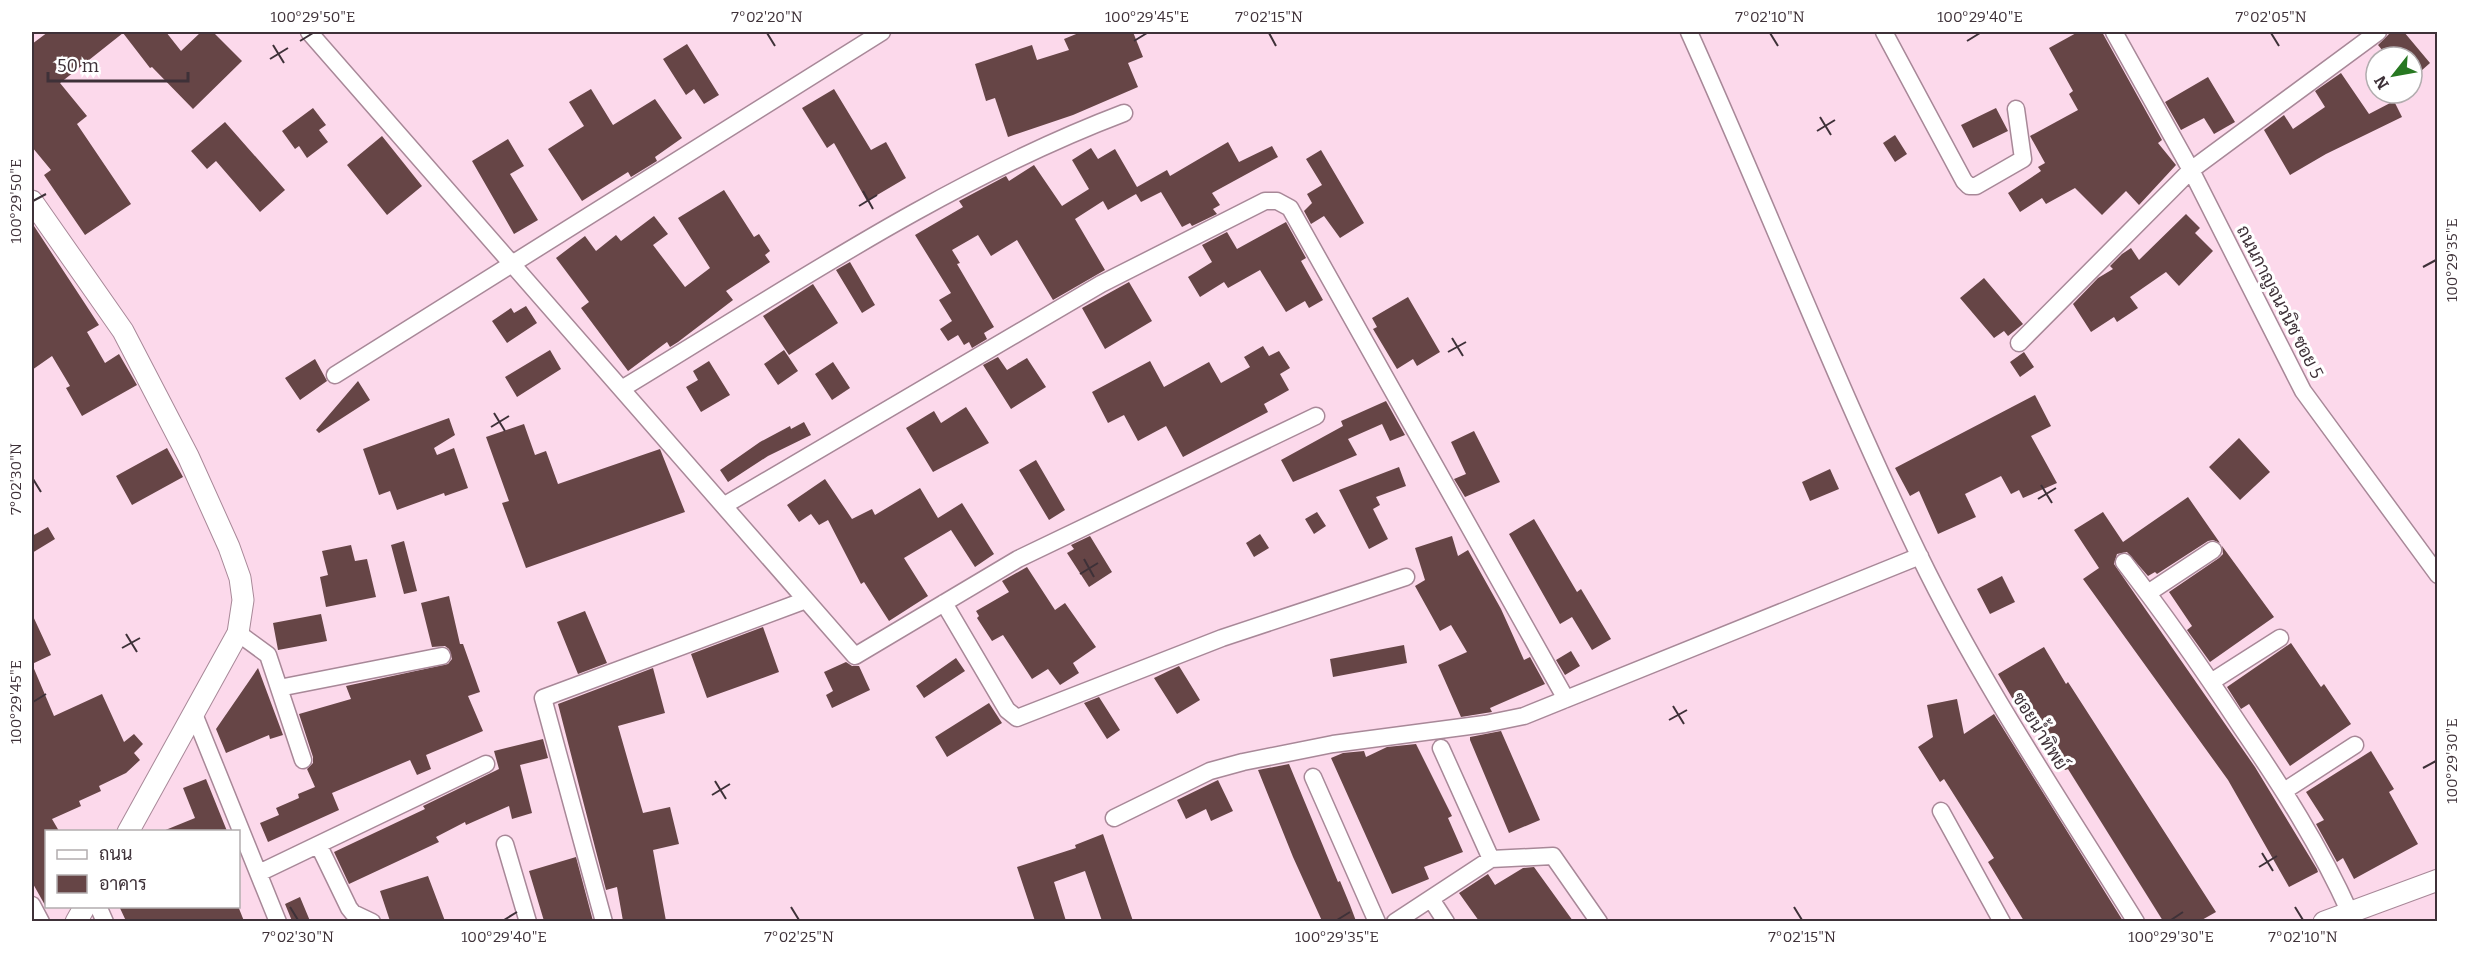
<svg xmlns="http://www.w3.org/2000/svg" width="2469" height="953" font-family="Bitter,Sarabun,serif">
  <rect width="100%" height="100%" fill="#fcd9eb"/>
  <!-- building -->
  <path fill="#664546" d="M 48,32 L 166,32 L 181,51 L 201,32 L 213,32 L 242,61 L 193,109 L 152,67 L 150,68 L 123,33 L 60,83 L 87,116 L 77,124 L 131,204 L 85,235 L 44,175 L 51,170 L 32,147 L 32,44 Z
    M 1081,32 L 1133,32 L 1143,57 L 1128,63 L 1138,87 L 1073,115 L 1008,137 L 995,98 L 986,101 L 975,64 L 1032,45 L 1037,60 L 1069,50 L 1064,39 Z
    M 2078,32 L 2102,32 L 2162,140 L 2158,143 L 2176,165 L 2139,205 L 2126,191 L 2102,215 L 2075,188 L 2046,204 L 2042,198 L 2020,212 L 2008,193 L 2041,171 L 2038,167 L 2045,163 L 2030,136 L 2078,110 L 2069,94 L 2073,91 L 2049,48 Z
    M 2391,32 L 2404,32 L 2430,63 L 2412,79 L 2412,57 L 2388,57 L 2378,45 Z
    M 687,44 L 719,95 L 704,104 L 694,89 L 686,95 L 663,59 Z
    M 2341,73 L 2369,114 L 2394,101 L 2402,117 L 2326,154 L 2290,175 L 2264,130 L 2284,115 L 2293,129 L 2325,107 L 2315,91 Z
    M 2208,77 L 2235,122 L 2214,134 L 2204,118 L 2181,130 L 2165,102 Z
    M 591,89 L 613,125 L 655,99 L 682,138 L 655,157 L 657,161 L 631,177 L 628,172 L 582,201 L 548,149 L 584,126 L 569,102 Z
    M 834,89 L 871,150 L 886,142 L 906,178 L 867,201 L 834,143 L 827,148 L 802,108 Z
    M 313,108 L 326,125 L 319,130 L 328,142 L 307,158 L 299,146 L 295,149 L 282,131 Z
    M 1996,108 L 2008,131 L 1973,148 L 1961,125 Z
    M 225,122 L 285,190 L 260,212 L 216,161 L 207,169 L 191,151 Z
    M 1895,135 L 1907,154 L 1895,162 L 1883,143 Z
    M 382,136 L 422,186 L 387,215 L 347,165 Z
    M 508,139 L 524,166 L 510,174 L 538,220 L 514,234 L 472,161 Z
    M 1228,142 L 1239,162 L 1272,146 L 1278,157 L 1212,193 L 1220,205 L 1213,209 L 1217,214 L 1192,226 L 1190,223 L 1182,227 L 1161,192 L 1141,202 L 1136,194 L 1108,210 L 1103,201 L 1075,219 L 1105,270 L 1053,300 L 1017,240 L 991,256 L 978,235 L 952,250 L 960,263 L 957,264 L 994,327 L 984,333 L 987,339 L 972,348 L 969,342 L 964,345 L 958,335 L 948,341 L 940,329 L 952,321 L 939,300 L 951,293 L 915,235 L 963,207 L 959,201 L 1006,176 L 1009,181 L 1034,165 L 1062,206 L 1089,189 L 1072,160 L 1091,148 L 1098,159 L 1115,149 L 1137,187 L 1167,170 L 1170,176 Z
    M 1321,150 L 1364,223 L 1340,238 L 1324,216 L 1311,224 L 1304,211 L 1312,203 L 1307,194 L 1322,185 L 1306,159 Z
    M 724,190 L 754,237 L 759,234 L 770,251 L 765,255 L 770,262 L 726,291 L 733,300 L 678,342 L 670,347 L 667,342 L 628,371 L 581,308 L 589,302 L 556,258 L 585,236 L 596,251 L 616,235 L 621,241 L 654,216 L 668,234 L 653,245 L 685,287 L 710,268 L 678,218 Z
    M 2186,214 L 2200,228 L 2195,233 L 2213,251 L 2179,286 L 2166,272 L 2130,297 L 2138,308 L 2117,322 L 2114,317 L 2091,332 L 2073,304 L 2098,278 L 2113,269 L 2110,266 L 2122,254 L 2131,248 L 2139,260 Z
    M 1286,222 L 1306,258 L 1301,261 L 1323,300 L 1309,308 L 1305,301 L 1286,312 L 1260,270 L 1228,288 L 1224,282 L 1200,297 L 1188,277 L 1212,262 L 1202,245 L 1227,232 L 1237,249 Z
    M 32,223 L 99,325 L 87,332 L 105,363 L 119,354 L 137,385 L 82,416 L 66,388 L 70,386 L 52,356 L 32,370 Z
    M 850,262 L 875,305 L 862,313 L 836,270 Z
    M 1984,278 L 2023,324 L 2008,336 L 2004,331 L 1994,338 L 1960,298 Z
    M 1129,282 L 1152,321 L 1105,349 L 1082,308 Z
    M 813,284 L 838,323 L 789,355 L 763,316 Z
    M 1408,297 L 1440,352 L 1417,366 L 1413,359 L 1397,369 L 1373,329 L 1377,327 L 1372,318 Z
    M 526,306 L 537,323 L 507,343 L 492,321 L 511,308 L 514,313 Z
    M 1263,346 L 1269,356 L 1279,351 L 1290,368 L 1280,374 L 1289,390 L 1264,404 L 1268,412 L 1183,457 L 1166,426 L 1138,441 L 1124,415 L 1108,423 L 1092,392 L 1150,361 L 1164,387 L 1209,362 L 1221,383 L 1250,367 L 1244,357 Z
    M 550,350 L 561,369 L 517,397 L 505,377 Z
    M 784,350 L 798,371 L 778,385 L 764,364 Z
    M 2024,352 L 2034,367 L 2020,377 L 2010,362 Z
    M 998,357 L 1007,370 L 1027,358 L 1046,387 L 1011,409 L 983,365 Z
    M 315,359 L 327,381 L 300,400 L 285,378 Z
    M 709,361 L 730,395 L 701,412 L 686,387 L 698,380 L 693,371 Z
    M 833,362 L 850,388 L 832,400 L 815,374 Z
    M 358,381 L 370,400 L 319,433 L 316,430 Z
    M 2035,395 L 2051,426 L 2031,436 L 2057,483 L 2023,498 L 2019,490 L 2011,494 L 2001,476 L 1965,494 L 1976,517 L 1938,534 L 1919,491 L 1910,496 L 1895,468 Z
    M 1386,401 L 1405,435 L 1390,441 L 1382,424 L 1348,439 L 1357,455 L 1293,482 L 1281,460 L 1343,426 L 1341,421 Z
    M 966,407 L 989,443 L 933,472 L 906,428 L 934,411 L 941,423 Z
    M 449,418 L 455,435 L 434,448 L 437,455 L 454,448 L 468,488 L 445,496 L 444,493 L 397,510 L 390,491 L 379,495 L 363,449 Z
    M 804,422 L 811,435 L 768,456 L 728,482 L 720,470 L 760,442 L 790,426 L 791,429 Z
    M 524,424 L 535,455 L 546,451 L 558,484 L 660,449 L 685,512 L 526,568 L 502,503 L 509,501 L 486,437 Z
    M 1474,431 L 1500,482 L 1465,497 L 1454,479 L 1466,474 L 1451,442 Z
    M 2239,438 L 2270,472 L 2240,500 L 2209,467 Z
    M 167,448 L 183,477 L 132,505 L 116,476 Z
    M 1036,460 L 1065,510 L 1049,520 L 1019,470 Z
    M 1399,467 L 1406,486 L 1376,497 L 1380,505 L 1373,509 L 1388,539 L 1369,549 L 1339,490 Z
    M 1830,469 L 1839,489 L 1810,501 L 1802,482 Z
    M 825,479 L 852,519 L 872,509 L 875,515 L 920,488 L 938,518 L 962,503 L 994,554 L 975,567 L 951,530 L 904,558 L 928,596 L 889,621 L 864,582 L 861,584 L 828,520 L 819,525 L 811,514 L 799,522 L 787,505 Z
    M 2188,497 L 2220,543 L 2213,540 L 2208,541 L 2157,574 L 2155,572 L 2148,576 L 2127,552 L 2117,554 L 2114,564 L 2255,767 L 2317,869 L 2318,872 L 2289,887 L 2228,780 L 2083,579 L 2099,568 L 2074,530 L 2103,512 L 2123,542 Z
    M 1317,512 L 1326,526 L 1314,534 L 1305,519 Z
    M 1534,519 L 1577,592 L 1581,589 L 1611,639 L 1592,650 L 1572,617 L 1560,624 L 1509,534 Z
    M 48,527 L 55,539 L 32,553 L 32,536 Z
    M 1260,534 L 1269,548 L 1254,557 L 1246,543 Z
    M 1090,536 L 1112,572 L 1089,587 L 1067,553 L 1074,549 L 1071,545 Z
    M 1452,536 L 1458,556 L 1468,550 L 1501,609 L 1524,660 L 1530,657 L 1545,684 L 1490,708 L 1492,712 L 1461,717 L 1438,665 L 1467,652 L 1451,625 L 1440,631 L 1415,586 L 1425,580 L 1415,548 Z
    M 404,541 L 417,591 L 404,594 L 391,545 Z
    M 351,545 L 355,561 L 367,559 L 376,597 L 326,607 L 320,577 L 328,575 L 322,551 Z
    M 2222,546 L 2274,617 L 2210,662 L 2187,630 L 2192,626 L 2169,592 L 2219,558 L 2223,554 Z
    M 1027,567 L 1055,610 L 1065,603 L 1096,647 L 1073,663 L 1079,673 L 1060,685 L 1048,669 L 1032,679 L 1003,635 L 992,641 L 977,618 L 979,616 L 976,611 L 1009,592 L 1002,581 Z
    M 2002,576 L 2015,602 L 1990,614 L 1977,589 Z
    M 449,596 L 460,644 L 463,644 L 480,692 L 468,696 L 483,731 L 426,755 L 431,769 L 417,775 L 410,760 L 332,793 L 339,810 L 268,842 L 260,823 L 279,815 L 276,808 L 299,798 L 298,794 L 315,787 L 307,769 L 313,763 L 313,757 L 299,714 L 351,699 L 346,686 L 448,664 L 452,659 L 449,649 L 445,646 L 432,647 L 421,603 Z
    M 585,611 L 607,663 L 578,674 L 557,622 Z
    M 32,614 L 51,655 L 32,664 L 54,716 L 102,694 L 124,742 L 134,734 L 143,744 L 134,753 L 140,760 L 126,773 L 99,786 L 101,791 L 79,801 L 81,806 L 52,819 L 59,831 L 46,831 L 46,907 L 32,882 Z
    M 321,614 L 327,641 L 278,650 L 273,623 Z
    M 763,627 L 779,672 L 707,698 L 691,654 Z
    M 2291,643 L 2321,687 L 2324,684 L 2351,724 L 2290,766 L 2249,704 L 2241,709 L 2227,687 Z
    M 1404,645 L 1407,663 L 1333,677 L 1330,659 Z
    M 2044,647 L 2066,684 L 2068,682 L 2216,912 L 2200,921 L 2163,921 L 2068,769 L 2065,770 L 2024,705 L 2018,708 L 1998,674 Z
    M 1571,651 L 1580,666 L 1565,675 L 1556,660 Z
    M 956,658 L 965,671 L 924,698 L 916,686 Z
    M 846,662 L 852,666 L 859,666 L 870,690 L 832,708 L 826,695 L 833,691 L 824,672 Z
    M 1179,666 L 1200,700 L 1177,714 L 1154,678 Z
    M 258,668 L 283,735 L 270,739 L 269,735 L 226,753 L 216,729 Z
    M 653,668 L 665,713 L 618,726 L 643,813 L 670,807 L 679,844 L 653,850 L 666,921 L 623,921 L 617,887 L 606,890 L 558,704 Z
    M 1099,697 L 1120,730 L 1107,739 L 1084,703 Z
    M 1957,699 L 1964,734 L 1994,714 L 2123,921 L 2024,921 L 1988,862 L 1994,858 L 1944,779 L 1940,782 L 1918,747 L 1933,737 L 1927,705 Z
    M 989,703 L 1002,723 L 947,757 L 935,737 Z
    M 1501,731 L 1540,820 L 1509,833 L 1470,740 L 1470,737 Z
    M 543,739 L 548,758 L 520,765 L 532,813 L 512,819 L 509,806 L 466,825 L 465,822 L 436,837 L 439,842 L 349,884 L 334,852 L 425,809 L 423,806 L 499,769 L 494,751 Z
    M 1416,744 L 1452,816 L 1448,818 L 1463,852 L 1424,867 L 1429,879 L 1392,894 L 1331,758 L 1343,753 L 1364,751 L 1366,757 L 1387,747 Z
    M 2371,751 L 2394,789 L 2389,792 L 2418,844 L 2354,879 L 2343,858 L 2337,862 L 2316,824 L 2324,820 L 2306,792 Z
    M 1289,764 L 1338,882 L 1340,881 L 1350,905 L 1356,921 L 1322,921 L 1293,857 L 1258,770 Z
    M 206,779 L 227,831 L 163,831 L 195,818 L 183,788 Z
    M 1218,780 L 1233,811 L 1211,821 L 1206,809 L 1186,819 L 1177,800 Z
    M 1103,834 L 1133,921 L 1102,921 L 1085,871 L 1054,882 L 1066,921 L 1035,921 L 1017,867 L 1076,848 L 1075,845 Z
    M 576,857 L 593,921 L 544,921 L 529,871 Z
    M 1534,867 L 1573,921 L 1479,921 L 1459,893 L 1488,874 L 1495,885 L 1523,868 Z
    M 428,876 L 445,921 L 390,921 L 380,891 Z
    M 300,897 L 310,921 L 292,921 L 285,904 Z
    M 119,906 L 238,906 L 244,921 L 126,921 Z"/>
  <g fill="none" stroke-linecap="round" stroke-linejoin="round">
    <defs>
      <path id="minor" d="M 309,32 L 855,656 L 1018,559 L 1316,416
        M 1689,32 C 1767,205 1836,383 1919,555 C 1981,683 2061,801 2136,922
        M 1884,32 L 1964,181 L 1969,186 L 1976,186 L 2023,159 L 2016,109
        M 2114,32 L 2191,170 L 2303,391 L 2438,575
        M 2019,343 L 2191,170 L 2378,32
        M 335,375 L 882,32
        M 623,388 C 785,290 947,180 1124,113
        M 725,505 L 1101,284 L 1265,201 L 1277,201 L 1290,208 L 1566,699
        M 2124,562 C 2165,615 2204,671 2241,727 C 2282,787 2320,846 2350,913
        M 2148,593 L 2213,550
        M 944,603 L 1007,710 L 1017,718 L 1222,638 L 1406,577
        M 238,633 L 268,655 L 303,760
        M 2211,682 L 2280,638
        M 279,688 L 442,656
        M 194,714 L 278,922
        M 1441,748 L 1491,859
        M 1313,777 L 1377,922
        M 2284,791 L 2355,745
        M 1941,811 L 2002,922
        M 1114,818 L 1210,771 L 1243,762 L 1333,744 L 1485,724 L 1524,716 L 1920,556
        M 505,844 L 528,922
        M 319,846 L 349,908 L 353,913 L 372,922
        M 259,873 L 486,764
        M 1431,899 L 1446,922
        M 32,905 L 41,922
        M 98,906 L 105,922
        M 604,922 L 543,698 L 806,600
        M 1395,922 L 1491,859 L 1553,856 L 1599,922"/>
      <path id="tertiary" d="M 32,201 L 123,331 L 188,456 L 229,547 L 240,578 L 243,600 L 238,633 L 128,832
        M 76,922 L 85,906
        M 2324,922 L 2438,880"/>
    </defs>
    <!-- minor casing -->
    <use href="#minor" stroke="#a88898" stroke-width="19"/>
    <!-- tertiary casing -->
    <use href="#tertiary" stroke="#a88898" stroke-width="23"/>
    <!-- minor -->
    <use href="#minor" stroke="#fff" stroke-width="16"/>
    <!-- tertiary -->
    <use href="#tertiary" stroke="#fff" stroke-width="21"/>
  </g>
  <!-- ticks -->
  <path fill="none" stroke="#3e3138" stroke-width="2" d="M 767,33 L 775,46M 1269,33 L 1276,46M 1770,33 L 1778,46M 2271,33 L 2279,46M 300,41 L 313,33M 1134,41 L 1147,33M 1967,41 L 1980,33M 273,45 L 284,63M 270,59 L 288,48M 1820,117 L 1831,135M 1817,131 L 1835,120M 863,191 L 873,209M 33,201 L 46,194M 859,206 L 877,195M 2423,267 L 2436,260M 1452,338 L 1463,356M 1448,352 L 1466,342M 494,413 L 505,431M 491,427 L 509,416M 33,479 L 41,492M 2041,485 L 2052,503M 2038,499 L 2056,488M 1084,559 L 1094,577M 1080,574 L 1098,563M 126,634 L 137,652M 122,648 L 140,638M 33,702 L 46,694M 1673,706 L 1684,724M 1669,720 L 1687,710M 2423,768 L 2436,761M 715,781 L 726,799M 712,795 L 730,784M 2262,853 L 2273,871M 2259,867 L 2277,856M 290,907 L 298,920M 791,907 L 799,920M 1794,907 L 1802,920M 2295,907 L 2303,920M 504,920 L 517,912M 1337,920 L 1350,912M 2171,920 L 2183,912"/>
  <g text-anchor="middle" stroke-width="6" stroke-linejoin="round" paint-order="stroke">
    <!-- street labels -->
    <g font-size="18" fill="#3e3138" stroke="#fff">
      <text transform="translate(2280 302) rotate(63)" y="6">ถนนกาญจนวนิช ซอย 5</text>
      <text transform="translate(2040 731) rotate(58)" y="6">ซอยน้ำทิพย์</text>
    </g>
  </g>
  <!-- border -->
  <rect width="2469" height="953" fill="none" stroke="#ffffff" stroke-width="66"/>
  <!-- legend -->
  <rect x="45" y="830" width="195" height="78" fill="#ffffff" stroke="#b2adaf" stroke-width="1.5"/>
  <rect x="57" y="850" width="30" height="9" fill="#ffffff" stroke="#b2adaf" stroke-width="1.5"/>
  <text x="99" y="860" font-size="18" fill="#3e3138">ถนน</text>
  <rect x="57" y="875" width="30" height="18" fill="#664546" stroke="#b2adaf" stroke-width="1.5"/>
  <text x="99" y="890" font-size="18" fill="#3e3138">อาคาร</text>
  <!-- north arrow -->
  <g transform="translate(2394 75) rotate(239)"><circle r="28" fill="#ffffff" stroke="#b2adaf" stroke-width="1.5"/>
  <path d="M0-4.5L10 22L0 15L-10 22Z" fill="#277821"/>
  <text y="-9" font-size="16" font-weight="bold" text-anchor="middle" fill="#3e3138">N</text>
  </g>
  <!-- scale -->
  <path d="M48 72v9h140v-9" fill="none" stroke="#3e3138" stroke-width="3"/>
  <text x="57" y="72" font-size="18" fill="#3e3138" stroke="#ffffff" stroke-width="4.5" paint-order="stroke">50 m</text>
  <rect x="33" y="33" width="2403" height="887" fill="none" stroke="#3e3138" stroke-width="2"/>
  <g font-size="15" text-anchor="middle" fill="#3e3138">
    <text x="313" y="22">100°29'50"E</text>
    <text x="767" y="22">7°02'20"N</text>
    <text x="1147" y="22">100°29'45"E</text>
    <text x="1269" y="22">7°02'15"N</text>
    <text x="1770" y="22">7°02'10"N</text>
    <text x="1980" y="22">100°29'40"E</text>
    <text x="2271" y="22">7°02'05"N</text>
    <text transform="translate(16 201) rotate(-90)" y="5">100°29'50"E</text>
    <text transform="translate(2452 260) rotate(-90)" y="5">100°29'35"E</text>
    <text transform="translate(16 479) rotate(-90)" y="5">7°02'30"N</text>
    <text transform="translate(16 702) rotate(-90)" y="5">100°29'45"E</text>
    <text transform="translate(2452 761) rotate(-90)" y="5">100°29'30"E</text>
    <text x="298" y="942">7°02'30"N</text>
    <text x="504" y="942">100°29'40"E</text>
    <text x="799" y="942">7°02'25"N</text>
    <text x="1337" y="942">100°29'35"E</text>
    <text x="1802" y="942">7°02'15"N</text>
    <text x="2171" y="942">100°29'30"E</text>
    <text x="2303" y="942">7°02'10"N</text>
  </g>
</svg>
